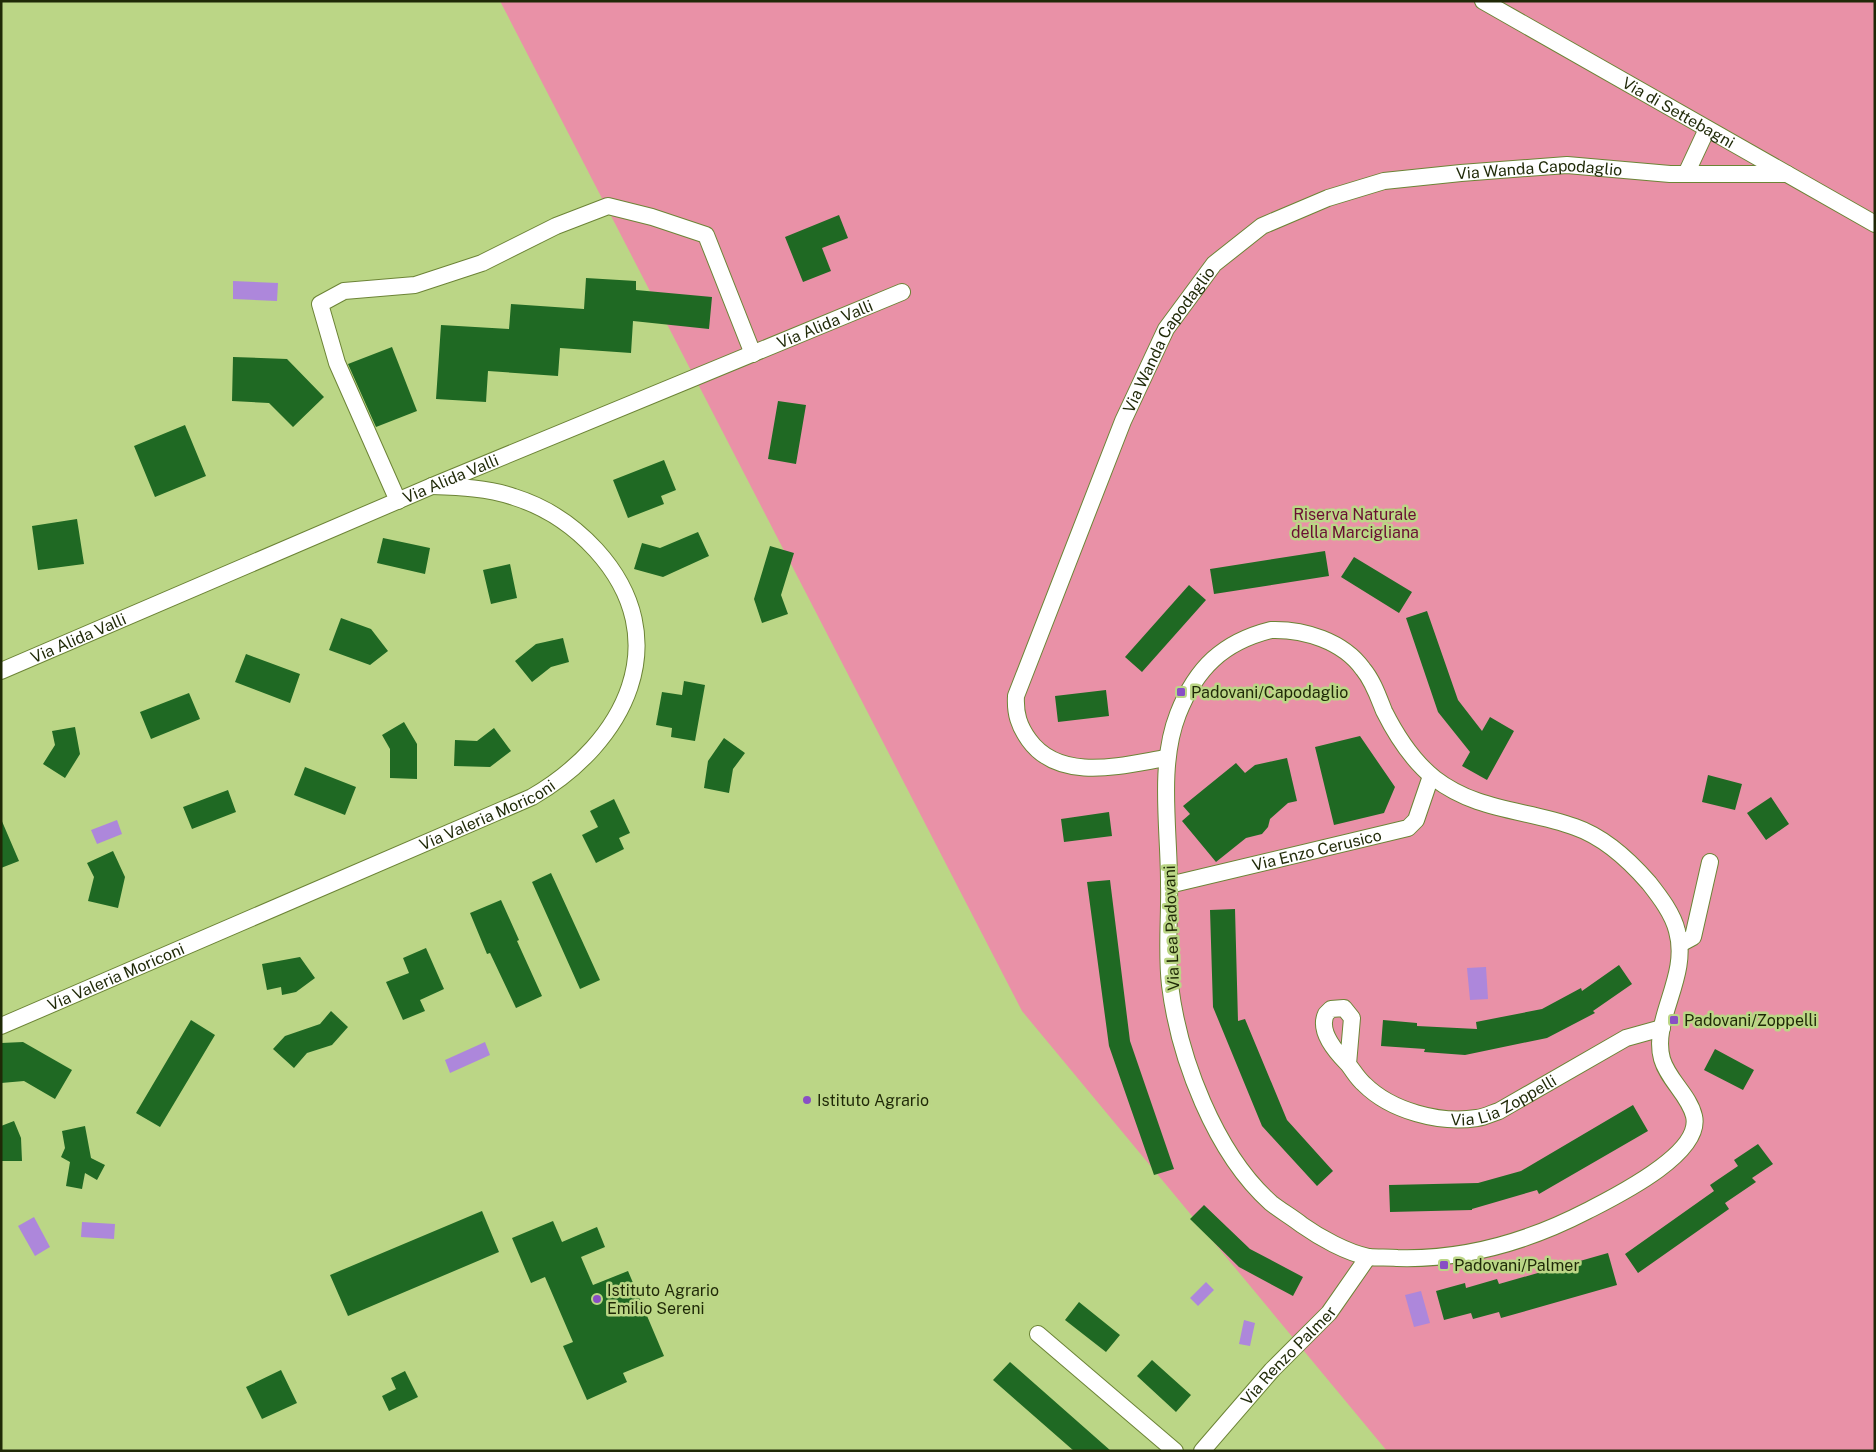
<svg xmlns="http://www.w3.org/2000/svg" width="1876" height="1452" font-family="'Public Sans',sans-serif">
  <rect width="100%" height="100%" fill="#bbd686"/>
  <!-- green -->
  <path fill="#e991a7" d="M 500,1 L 1875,1 L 1875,1451 L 1387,1451 L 1022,1011 Z"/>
  <!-- water -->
  <path fill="#ad87db" d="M 233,281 L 278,283 L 277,301 L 233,299 Z
    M 117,820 L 122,834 L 97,844 L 91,830 Z
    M 1486,967 L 1488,999 L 1470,1000 L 1467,968 Z
    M 485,1042 L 490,1055 L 450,1073 L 445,1060 Z
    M 34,1217 L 50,1247 L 35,1256 L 18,1226 Z
    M 82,1222 L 115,1224 L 114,1239 L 81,1237 Z
    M 1206,1282 L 1214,1290 L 1198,1306 L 1190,1298 Z
    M 1421,1291 L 1430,1323 L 1414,1327 L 1405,1295 Z
    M 1244,1320 L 1255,1323 L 1250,1346 L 1239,1344 Z"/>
  <!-- building -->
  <path fill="#1f6923" d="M 839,215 L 848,238 L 822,248 L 831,271 L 803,282 L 785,237 Z
    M 586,278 L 636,281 L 636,290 L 712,297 L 709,329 L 633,321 L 631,353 L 560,348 L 558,376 L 488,371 L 486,402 L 436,399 L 441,325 L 509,329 L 511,304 L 584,309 Z
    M 392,347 L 417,411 L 376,427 L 348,364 Z
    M 233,357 L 287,359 L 324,397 L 293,427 L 269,403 L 232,401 Z
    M 778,401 L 806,405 L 796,464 L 768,459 Z
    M 185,425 L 206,476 L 155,497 L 134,446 Z
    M 664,460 L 676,490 L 661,496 L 664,504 L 628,518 L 613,480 Z
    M 77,519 L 84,564 L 38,570 L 32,526 Z
    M 698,532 L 709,556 L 663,577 L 634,569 L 642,543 L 660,548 Z
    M 383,538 L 430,548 L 425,574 L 377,563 Z
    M 770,546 L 794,553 L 781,595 L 788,614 L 762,623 L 754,599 Z
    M 1325,551 L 1329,576 L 1214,594 L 1210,569 Z
    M 1354,557 L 1412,592 L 1399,613 L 1341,577 Z
    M 510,564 L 517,598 L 491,604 L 483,570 Z
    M 1189,585 L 1206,600 L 1142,672 L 1125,657 Z
    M 1427,611 L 1458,700 L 1482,731 L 1490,717 L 1514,731 L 1487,780 L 1462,766 L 1470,752 L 1438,712 L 1406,618 Z
    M 341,618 L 371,629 L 388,651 L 370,665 L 329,650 Z
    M 563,638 L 569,662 L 551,667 L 532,682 L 515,661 L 536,644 Z
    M 246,654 L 300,674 L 290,703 L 235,682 Z
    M 684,681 L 705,685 L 695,741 L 671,737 L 672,728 L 656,725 L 662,692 L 682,695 Z
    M 1106,690 L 1109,716 L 1058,722 L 1055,696 Z
    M 189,693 L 200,719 L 151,739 L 140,712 Z
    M 404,722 L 417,744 L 417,779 L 390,778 L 390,749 L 382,735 Z
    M 75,727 L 80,754 L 65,778 L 43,764 L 55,745 L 52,731 Z
    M 494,728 L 511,751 L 490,767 L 454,766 L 455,740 L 477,741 Z
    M 1360,736 L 1395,787 L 1384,813 L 1334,825 L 1315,747 Z
    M 724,738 L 745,753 L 733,769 L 729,793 L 704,788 L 708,761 Z
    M 1287,758 L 1297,801 L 1288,803 L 1270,819 L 1268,827 L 1262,834 L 1246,838 L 1216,862 L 1182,821 L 1190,814 L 1183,806 L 1236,763 L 1245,773 L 1255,765 Z
    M 305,767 L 356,787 L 345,815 L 294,795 Z
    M 1708,775 L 1742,784 L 1735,810 L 1702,802 Z
    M 228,790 L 236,812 L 192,829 L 183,807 Z
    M 1771,797 L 1789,824 L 1766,840 L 1747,813 Z
    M 614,799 L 630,833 L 619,838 L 624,849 L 596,863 L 582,835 L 598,827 L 590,811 Z
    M 1109,812 L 1112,836 L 1064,842 L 1061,819 Z
    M 1,819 L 19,861 L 1,868 Z
    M 113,851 L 125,877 L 118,908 L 88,901 L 94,877 L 87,863 Z
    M 551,873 L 600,980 L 580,989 L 532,882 Z
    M 1110,880 L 1130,1041 L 1174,1169 L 1154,1175 L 1109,1046 L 1087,882 Z
    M 501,900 L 519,940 L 517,941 L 542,996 L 516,1008 L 490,953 L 487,954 L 470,913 Z
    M 1235,909 L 1238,1021 L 1245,1019 L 1287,1120 L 1333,1171 L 1317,1186 L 1262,1126 L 1213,1007 L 1210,910 Z
    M 426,948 L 444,989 L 420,1000 L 425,1011 L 403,1020 L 386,982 L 409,973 L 403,958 Z
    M 300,957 L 315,978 L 296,992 L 282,995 L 281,987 L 267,990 L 262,964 Z
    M 1619,965 L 1632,984 L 1593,1011 L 1595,1013 L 1547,1038 L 1465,1055 L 1424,1052 L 1425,1049 L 1381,1046 L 1383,1020 L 1417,1023 L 1417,1026 L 1477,1029 L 1476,1022 L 1542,1009 L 1581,988 L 1582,991 Z
    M 331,1011 L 348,1027 L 332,1045 L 307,1053 L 294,1068 L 273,1049 L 285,1036 L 320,1024 Z
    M 191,1020 L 215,1035 L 160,1127 L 136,1113 Z
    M 23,1042 L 72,1070 L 55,1099 L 24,1081 L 1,1083 L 1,1043 Z
    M 1715,1049 L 1754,1070 L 1743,1090 L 1704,1070 Z
    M 1633,1105 L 1648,1131 L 1539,1194 L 1537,1190 L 1472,1209 L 1472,1210 L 1390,1212 L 1389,1185 L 1478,1183 L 1521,1171 Z
    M 14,1121 L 21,1138 L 22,1161 L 1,1161 L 1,1126 Z
    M 85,1126 L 91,1158 L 105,1165 L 97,1180 L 85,1173 L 82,1189 L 66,1186 L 70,1162 L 61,1157 L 65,1148 L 62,1131 Z
    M 1758,1144 L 1773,1164 L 1752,1178 L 1756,1182 L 1725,1203 L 1729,1209 L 1638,1273 L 1625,1254 L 1714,1191 L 1710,1185 L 1738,1166 L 1734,1160 Z
    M 1204,1205 L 1250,1249 L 1303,1277 L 1293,1296 L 1239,1267 L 1190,1219 Z
    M 482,1211 L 499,1252 L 348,1316 L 330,1275 Z
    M 553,1221 L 562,1242 L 597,1227 L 605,1247 L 581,1257 L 593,1285 L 628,1271 L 664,1356 L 623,1373 L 627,1382 L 587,1400 L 563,1346 L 573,1342 L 545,1277 L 531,1283 L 512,1238 Z
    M 1608,1253 L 1617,1285 L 1501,1318 L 1499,1312 L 1473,1319 L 1471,1313 L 1444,1320 L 1436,1291 L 1465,1283 L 1466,1288 L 1497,1279 L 1499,1284 Z
    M 1079,1302 L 1120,1335 L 1106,1352 L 1065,1320 Z
    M 1152,1360 L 1191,1395 L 1176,1412 L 1137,1376 Z
    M 1010,1362 L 1111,1451 L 1074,1451 L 993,1380 Z
    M 281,1370 L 297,1403 L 262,1419 L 246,1387 Z
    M 405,1371 L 418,1397 L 389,1411 L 382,1396 L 396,1389 L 391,1378 Z"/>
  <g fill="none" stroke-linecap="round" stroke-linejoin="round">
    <defs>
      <g id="street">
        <path id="s1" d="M 1483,1 L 1875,224"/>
        <path d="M 1686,174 L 1707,129"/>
        <path d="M 398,501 L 337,363 L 320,304 L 344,291 L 415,285 L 482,263 L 556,226 L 608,206 L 652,217 L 706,235 L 753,354"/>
        <path d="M 1271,630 C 1304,629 1343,641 1363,669 C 1373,681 1378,696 1384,711 C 1396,735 1413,761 1434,778 C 1478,812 1526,809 1575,827 C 1604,837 1629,860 1649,883 C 1660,897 1673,914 1677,931 C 1690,977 1651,1019 1662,1059 C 1668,1080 1689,1095 1694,1116 C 1703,1154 1614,1197 1587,1211 C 1529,1241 1463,1260 1397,1258 C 1388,1257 1378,1258 1369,1257 C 1347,1253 1319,1237 1302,1225 C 1292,1217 1281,1211 1271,1203 C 1215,1153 1179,1058 1170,985 C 1166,951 1170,915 1169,882 C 1169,828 1158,765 1178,714 C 1196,668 1223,642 1271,630 Z"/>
        <path id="s2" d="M 1,671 L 432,486 L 902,292"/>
        <path id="s3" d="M 1166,758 C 1123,765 1060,783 1029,740 C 1019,726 1015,714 1016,696 L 1123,421 L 1166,329 L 1214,264 L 1262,226 L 1328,198 L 1384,181 L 1461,173 L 1567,165 L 1670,174 L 1787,174"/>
        <path id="s4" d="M 1169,885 L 1408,828 L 1416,820 L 1431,776"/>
        <path d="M 1680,944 L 1693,937 L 1710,862"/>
        <path id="s5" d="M 1,1026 L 532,797 C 625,743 678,640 596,550 C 574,526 546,507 514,497 C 488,488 460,487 432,486"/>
        <path id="s6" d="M 1348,1064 L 1352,1018 L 1344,1008 L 1331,1009 L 1326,1014 C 1318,1031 1335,1051 1347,1063 C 1353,1070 1357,1078 1364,1084 C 1391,1111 1440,1124 1477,1118 C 1485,1117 1492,1113 1499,1111 L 1626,1038 L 1662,1028"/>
        <path d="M 1038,1334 L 1175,1451"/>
        <path id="s7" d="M 1202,1451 L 1272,1370 L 1329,1313 L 1368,1257"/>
      </g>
    </defs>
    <!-- street casing -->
    <use href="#street" stroke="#6c8436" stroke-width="18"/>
    <!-- street -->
    <use href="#street" stroke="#fff" stroke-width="16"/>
  </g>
  <!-- markers -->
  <g fill="#894fc5" stroke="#bbd686" stroke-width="2">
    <rect x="1176" y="687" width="10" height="10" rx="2.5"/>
    <rect x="1669" y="1015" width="10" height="10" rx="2.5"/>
    <circle cx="807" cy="1100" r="5"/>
    <rect x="1439" y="1260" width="10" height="10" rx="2.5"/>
    <circle cx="597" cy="1299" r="5"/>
  </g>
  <g text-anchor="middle" stroke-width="5" stroke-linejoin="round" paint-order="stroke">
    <!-- street labels -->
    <g font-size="16" fill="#1f2907" stroke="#bbd686">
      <text dy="6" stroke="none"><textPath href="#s1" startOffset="225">Via di Settebagni</textPath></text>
      <text dy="6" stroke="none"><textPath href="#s3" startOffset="1018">Via Wanda Capodaglio</textPath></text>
      <text dy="6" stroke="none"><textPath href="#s2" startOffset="894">Via Alida Valli</textPath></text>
      <text dy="6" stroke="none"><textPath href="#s3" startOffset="582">Via Wanda Capodaglio</textPath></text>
      <text dy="6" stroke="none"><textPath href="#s2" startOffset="489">Via Alida Valli</textPath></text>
      <text dy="6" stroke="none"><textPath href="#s2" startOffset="84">Via Alida Valli</textPath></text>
      <text dy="6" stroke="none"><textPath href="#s5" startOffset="530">Via Valeria Moriconi</textPath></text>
      <text dy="6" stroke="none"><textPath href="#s4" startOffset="152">Via Enzo Cerusico</textPath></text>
      <text transform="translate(1171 928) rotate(-92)" y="6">Via Lea Padovani</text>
      <text dy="6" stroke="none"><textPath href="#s5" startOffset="125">Via Valeria Moriconi</textPath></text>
      <text dy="6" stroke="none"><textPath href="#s6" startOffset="315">Via Lia Zoppelli</textPath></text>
      <text dy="6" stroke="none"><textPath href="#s7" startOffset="129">Via Renzo Palmer</textPath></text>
    </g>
    <!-- park labels -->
    <g font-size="16" fill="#690e32" stroke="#bbd686">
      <text x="1355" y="520">Riserva Naturale<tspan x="1355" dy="18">della Marcigliana</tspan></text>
    </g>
    <!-- poi labels -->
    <g font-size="16" fill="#1f2907" stroke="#bbd686" text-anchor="start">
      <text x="1191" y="698">Padovani/Capodaglio</text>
      <text x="1684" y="1026">Padovani/Zoppelli</text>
      <text x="817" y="1106">Istituto Agrario</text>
      <text x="1454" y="1271">Padovani/Palmer</text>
      <text x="607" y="1296">Istituto Agrario<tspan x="607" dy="18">Emilio Sereni</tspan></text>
    </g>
  </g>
  <!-- border -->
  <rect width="1876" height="1452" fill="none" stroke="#1f2907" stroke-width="5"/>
</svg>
